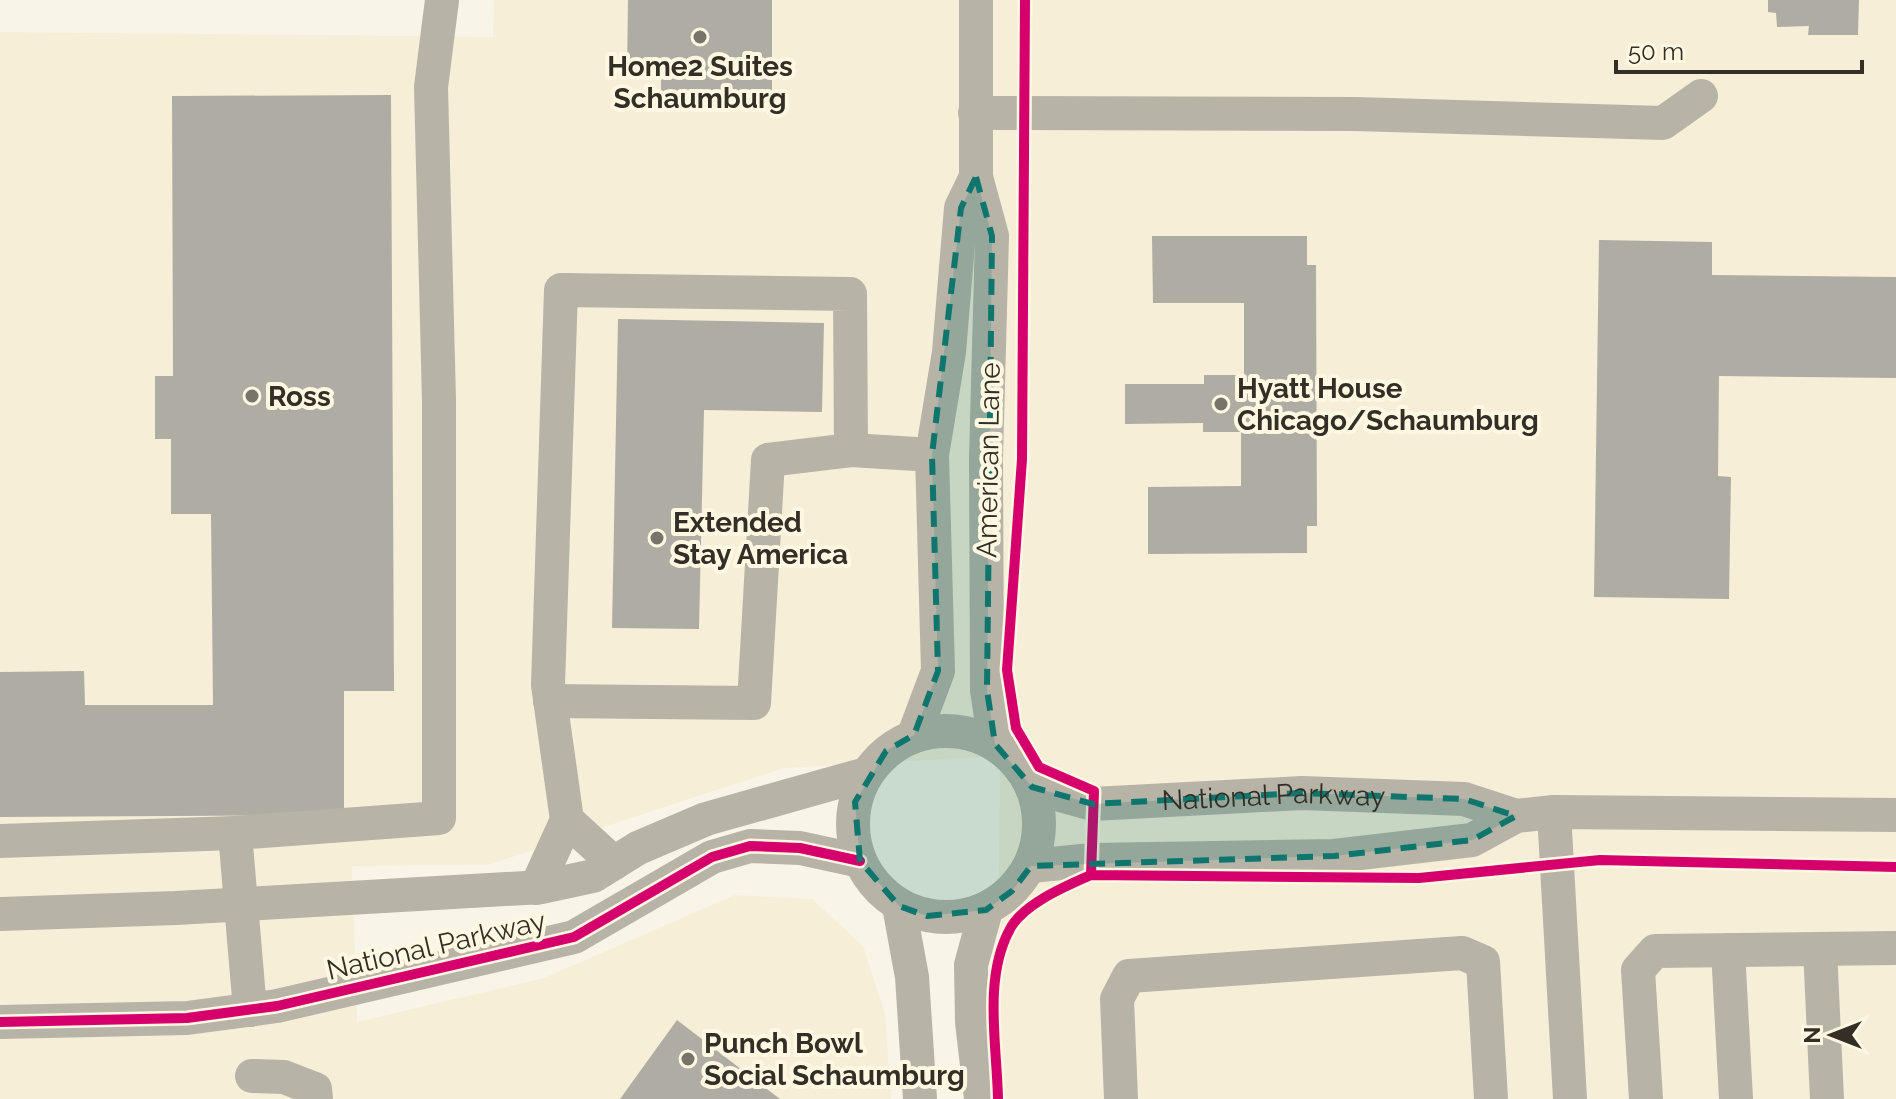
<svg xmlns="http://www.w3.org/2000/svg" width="1896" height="1099" font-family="Raleway,sans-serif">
  <rect width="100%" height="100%" fill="#f8f4e8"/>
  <!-- built -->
  <path fill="#f6eed7" d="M 494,0 L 1896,0 L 1896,1099 L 997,1099 L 1000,756 L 784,768 L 487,865 L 352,866 L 357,1022 L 544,978 L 735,895 L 812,899 L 863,946 L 885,1014 L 891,1099 L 0,1099 L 0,32 L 493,37 Z"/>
  <!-- building -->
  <path fill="#afaca3" d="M 628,0 L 772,0 L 772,103 L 661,103 L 661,74 L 627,73 Z
    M 1768,0 L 1859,0 L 1858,35 L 1808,35 L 1809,26 L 1777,27 L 1776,13 L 1768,12 Z
    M 391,95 L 394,691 L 344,691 L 344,815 L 0,817 L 0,672 L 84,671 L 85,705 L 213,705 L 211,514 L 171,514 L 171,439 L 155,439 L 155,376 L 173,376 L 172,96 Z
    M 1152,236 L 1307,236 L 1307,265 L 1316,265 L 1317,526 L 1307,526 L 1307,553 L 1148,554 L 1148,487 L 1241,486 L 1241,432 L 1203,432 L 1203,423 L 1125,424 L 1125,384 L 1204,384 L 1204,375 L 1244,375 L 1244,303 L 1153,303 Z
    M 1599,240 L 1712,242 L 1712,275 L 1896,277 L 1896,378 L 1719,376 L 1718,476 L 1731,477 L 1729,599 L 1594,597 Z
    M 618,319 L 824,323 L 822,412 L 704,410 L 699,629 L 612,628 Z
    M 677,1020 L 780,1099 L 620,1099 Z"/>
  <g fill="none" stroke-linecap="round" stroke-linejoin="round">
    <!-- minor -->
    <g stroke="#b7b3a7" stroke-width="34">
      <path d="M 976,0 L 976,177 L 992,236 L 986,458 L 987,690 L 995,744"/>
      <path d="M 975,113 L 1355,114 L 1663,123 L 1701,96"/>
      <path d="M 550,701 L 754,703 L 768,460 L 851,450"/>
      <circle cx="946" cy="824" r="93"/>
      <path d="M 914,735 L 938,671 L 932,455 L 949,352 L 961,208 L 976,177"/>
      <path id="s1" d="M 1032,787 L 1093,804 L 1302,793 L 1464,799 L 1516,816"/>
      <path d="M 1554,812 L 1570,1099"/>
      <path d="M 567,820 L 614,863"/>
      <path d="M 0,841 L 235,833"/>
      <path d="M 1031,866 L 1092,860 L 1334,856 L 1472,840 L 1516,816 L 1554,812 L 1896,815"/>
      <path d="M 536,888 L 567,820 L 548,685 L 561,290 L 850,294 L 851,450 L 932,455"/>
      <path d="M 899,906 L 912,977 L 920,1099"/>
      <path d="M 0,914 L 176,908 L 542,887 L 593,876 L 638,848 L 706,819 L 866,774"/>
      <path d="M 1820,949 L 1827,1099"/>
      <path d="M 1728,950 L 1736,1099"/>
      <path d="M 250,1010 L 235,833 L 439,818 L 439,401 L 431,87 L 442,0"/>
      <path d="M 0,1022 L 187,1018 L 277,1006 L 574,937 L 712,857 L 750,846 L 800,848 L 860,861"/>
      <path d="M 252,1076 L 284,1077 L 315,1089 L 316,1099"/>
      <path d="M 981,1099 L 972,1022 L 971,965 L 986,910"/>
      <path d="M 1121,1099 L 1117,999 L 1129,976 L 1462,953 L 1483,962 L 1491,1099"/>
      <path d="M 1646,1099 L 1638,970 L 1655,951 L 1896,948"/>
    </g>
    <defs>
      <path id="cycleway" d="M 1091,875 L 1419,878 L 1600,860 L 1896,867
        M 0,1022 L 187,1018 L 277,1006 L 574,937 L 712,857 L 750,846 L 800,848 L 860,861
        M 998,1099 C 997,1045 983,978 1010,929 C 1023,904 1066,886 1091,875 L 1094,791 L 1039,767 L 1016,728 L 1007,670 L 1022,459 L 1025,0"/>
    </defs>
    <!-- cycleway casing -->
    <use href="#cycleway" stroke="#fef7e2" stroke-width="15"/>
    <!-- cycleway -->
    <use href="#cycleway" stroke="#d6006c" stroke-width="10"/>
  </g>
  <!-- marked area -->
  <path fill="#0f766e" fill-opacity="0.2" stroke="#0f766e" stroke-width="6" stroke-dasharray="16 10" stroke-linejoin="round" d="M 976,177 L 992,236 L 987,690 L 995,744 L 1032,787 L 1093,804 L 1302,793 L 1464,799 L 1516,816 L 1472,840 L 1334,856 L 1031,866 L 1012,891 L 986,910 L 927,916 L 899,906 L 860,861 L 855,802 L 886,751 L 914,735 L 938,671 L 932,455 L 961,208 Z"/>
  <!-- markers -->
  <g fill="#78746a" stroke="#fef7e2" stroke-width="3">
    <circle cx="700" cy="37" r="8"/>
    <circle cx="252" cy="396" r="8"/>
    <circle cx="1221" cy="404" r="8"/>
    <circle cx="657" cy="538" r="8"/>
    <circle cx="688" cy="1059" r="8"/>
  </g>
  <g text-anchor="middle" stroke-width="8" stroke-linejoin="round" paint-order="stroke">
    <!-- poi labels -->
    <g font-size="28" font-weight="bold" fill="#332f26" stroke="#fef7e2" text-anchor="start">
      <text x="700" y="76" text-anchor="middle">Home2 Suites<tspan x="700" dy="32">Schaumburg</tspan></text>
      <text x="1237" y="398">Hyatt House<tspan x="1237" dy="32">Chicago/Schaumburg</tspan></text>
      <text x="268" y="406">Ross</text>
      <text x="673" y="532">Extended<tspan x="673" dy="32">Stay America</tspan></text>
      <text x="704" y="1053">Punch Bowl<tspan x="704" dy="32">Social Schaumburg</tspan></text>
    </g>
    <!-- street labels -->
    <g font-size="28" fill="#332f26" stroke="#fef7e2">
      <text transform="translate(988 460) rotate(-89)" y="10">American Lane</text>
      <text dy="10" stroke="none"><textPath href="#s1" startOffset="244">National Parkway</textPath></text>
      <text transform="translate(436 945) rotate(-13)" y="10">National Parkway</text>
    </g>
  </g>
  <!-- north arrow -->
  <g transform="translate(1832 1035) rotate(270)" stroke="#fef7e2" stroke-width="6" paint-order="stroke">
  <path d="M0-6L14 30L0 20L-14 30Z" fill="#332f26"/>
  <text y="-12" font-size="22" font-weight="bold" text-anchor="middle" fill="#332f26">N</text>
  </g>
  <!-- scale -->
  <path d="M1616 60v12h246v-12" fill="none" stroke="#332f26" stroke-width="4"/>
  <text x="1628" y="60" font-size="24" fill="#332f26" stroke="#fef7e2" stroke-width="6" paint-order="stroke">50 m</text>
</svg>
